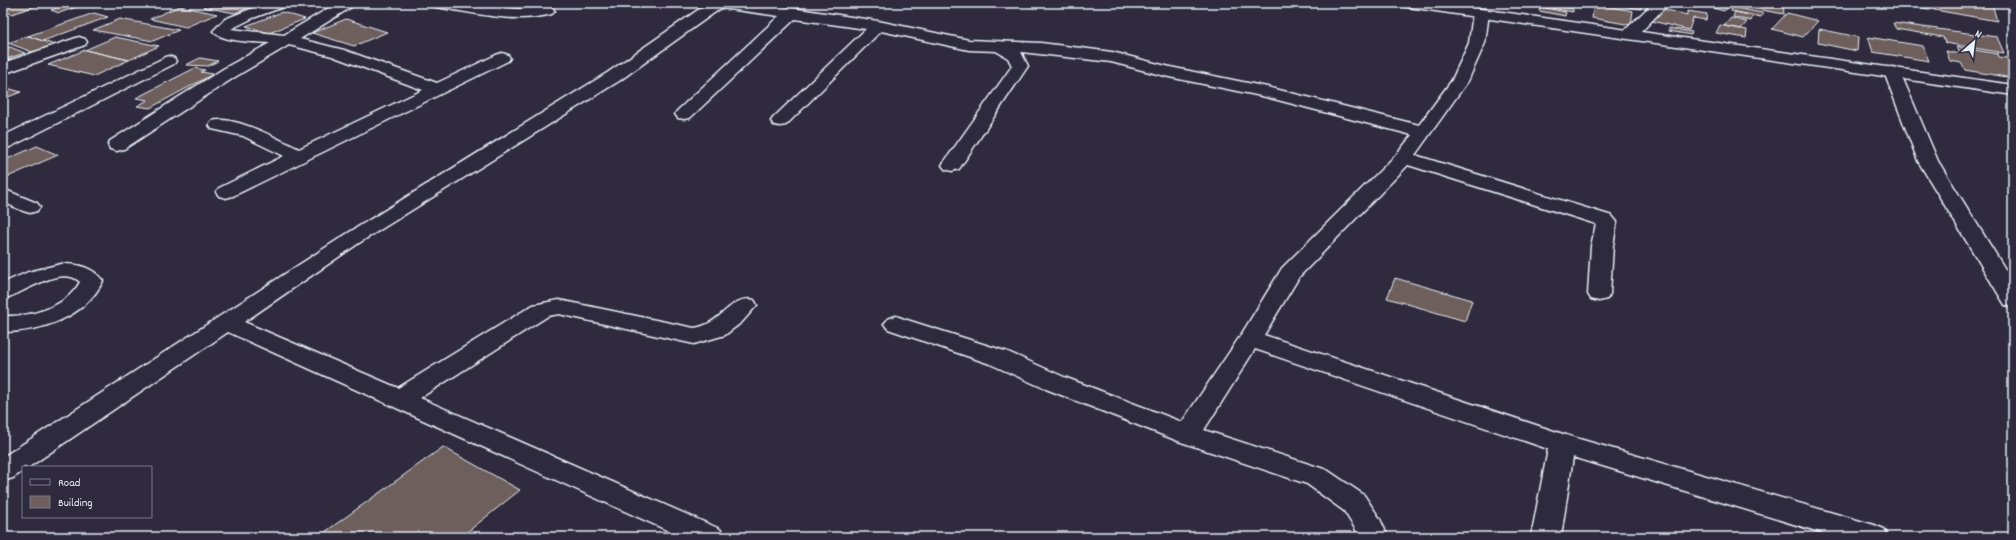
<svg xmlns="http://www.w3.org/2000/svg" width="2016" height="540" font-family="Dekko,sans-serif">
  <rect width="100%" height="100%" fill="#2f2a3d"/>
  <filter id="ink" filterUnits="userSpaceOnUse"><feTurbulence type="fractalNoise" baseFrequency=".025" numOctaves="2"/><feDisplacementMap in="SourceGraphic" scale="8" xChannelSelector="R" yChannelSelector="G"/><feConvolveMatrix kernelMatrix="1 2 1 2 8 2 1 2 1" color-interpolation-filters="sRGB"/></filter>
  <g filter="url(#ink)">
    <!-- building -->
    <path fill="#6e5f5c" stroke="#e8f1f8" d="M 3,3 L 45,3 L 12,14 L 3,10 Z
      M 71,3 L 83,5 L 59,13 L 51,10 Z
      M 212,3 L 258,3 L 235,13 L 203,7 Z
      M 1547,3 L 1564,4 L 1563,7 L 1573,9 L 1573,12 L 1546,7 Z
      M 1601,3 L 1640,3 L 1641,9 Z
      M 1693,3 L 1733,3 L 1724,11 Z
      M 1750,3 L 1783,3 L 1784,14 L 1750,8 Z
      M 1862,3 L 1882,3 L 1882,7 Z
      M 1908,3 L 1934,3 L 1935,10 L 1909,6 Z
      M 1934,3 L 1992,4 L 1997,21 L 1935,10 Z
      M 1594,4 L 1633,11 L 1631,25 L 1592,18 Z
      M 180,6 L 217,14 L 186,27 L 150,19 Z
      M 1540,7 L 1566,12 L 1565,16 L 1539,11 Z
      M 1732,7 L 1763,13 L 1761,17 L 1731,11 Z
      M 1663,9 L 1687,15 L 1687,11 L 1707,14 L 1706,20 L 1693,18 L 1689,30 L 1652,21 Z
      M 282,12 L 305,19 L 269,33 L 246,26 Z
      M 1735,12 L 1753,16 L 1751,21 L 1733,17 Z
      M 94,13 L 108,17 L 43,41 L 28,36 Z
      M 1787,13 L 1818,21 L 1803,37 L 1772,29 Z
      M 1731,18 L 1747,22 L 1741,29 L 1724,26 Z
      M 120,19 L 179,30 L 153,41 L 93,30 Z
      M 346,19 L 387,32 L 354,46 L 312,33 Z
      M 1893,23 L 1997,37 L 2004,53 L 1945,43 L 1943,37 L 1896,29 Z
      M 1720,25 L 1747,30 L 1746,38 L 1716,33 Z
      M 1669,28 L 1692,32 L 1691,35 L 1669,31 Z
      M 1819,29 L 1858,37 L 1857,51 L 1818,43 Z
      M 28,36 L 58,46 L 38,54 L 8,43 Z
      M 115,37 L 159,46 L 129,60 L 85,50 Z
      M 1868,37 L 1923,46 L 1929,61 L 1873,52 Z
      M 10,47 L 25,53 L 3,60 L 3,50 Z
      M 1957,47 L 1998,54 L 1999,57 L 2013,59 L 2013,71 L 2008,71 L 2012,78 L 1965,70 L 1961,63 L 1950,61 L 1946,51 L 1960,54 Z
      M 85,50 L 129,60 L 94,76 L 48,65 Z
      M 200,58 L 218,61 L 208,66 L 186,65 Z
      M 195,68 L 205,70 L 201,72 L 213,74 L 150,108 L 137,106 L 148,100 L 136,98 Z
      M 3,87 L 21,92 L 3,99 Z
      M 37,146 L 58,155 L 3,179 L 3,161 Z
      M 1395,278 L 1472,300 L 1465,321 L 1387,298 Z
      M 443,447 L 520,490 L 461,537 L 318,537 Z"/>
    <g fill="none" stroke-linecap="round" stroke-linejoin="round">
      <defs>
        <path id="street" d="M 266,3 L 288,3 L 286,6 L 253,18 L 231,29 L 284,35 L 337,3 L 355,3 L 353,6 L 300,39 L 344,50 L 437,83 L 496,55 L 502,53 L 508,55 L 510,58 L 508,61 L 233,196 L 226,198 L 219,196 L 216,192 L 219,188 L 284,156 L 243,136 L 212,129 L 209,125 L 212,121 C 235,115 277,139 299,149 L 423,90 L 332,56 L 289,45 L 235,77 L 124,149 L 117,151 L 110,149 L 108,145 L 110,141 L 223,69 L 270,43 C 256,42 221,42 213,31 L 225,19 Z
          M 429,3 L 470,3 L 518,9 L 547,6 L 552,8 L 555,11 L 552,14 C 515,24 474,13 436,7 L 431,6 Z
          M 708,3 L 749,3 L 792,8 L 878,21 L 969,40 L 1041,43 L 1112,52 L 1170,67 L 1267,87 L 1419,125 L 1452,80 L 1469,43 L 1473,13 L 1476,10 L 1486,10 L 1489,13 L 1485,43 L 1468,81 L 1415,155 L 1612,216 L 1617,222 L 1613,246 L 1610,294 L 1607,299 L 1599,301 L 1591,299 L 1588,294 L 1591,246 L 1596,224 L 1408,165 L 1299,277 L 1264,335 L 1569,436 L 1874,525 L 1884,529 L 1889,537 L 1836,537 L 1573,457 L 1561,537 L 1531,537 L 1548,449 L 1255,349 L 1204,430 L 1327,470 L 1364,495 L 1380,519 L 1388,537 L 1358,537 L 1356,530 L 1344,511 L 1307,484 L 1178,441 L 1046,389 L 990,364 L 888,329 L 884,324 L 888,319 L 896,316 L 904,319 L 1008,352 L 1064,377 L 1182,422 L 1241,335 L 1282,268 L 1397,154 L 1412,135 L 1266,97 L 1169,77 L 1111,62 L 1021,52 L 1028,66 L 959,169 L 952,171 L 945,169 L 942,165 L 1012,66 L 1008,58 L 996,51 L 969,50 L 881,31 L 786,125 L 780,126 L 774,125 L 771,121 L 774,117 L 866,29 L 795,19 L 690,118 L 684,119 L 678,118 L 675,114 L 678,110 L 779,16 L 721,8 L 619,81 L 359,243 L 244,322 L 398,388 L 533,305 L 559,300 L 694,328 C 722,325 730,294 754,300 L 757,305 L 742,322 L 725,335 L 694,344 L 559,314 L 548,316 L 420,398 L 720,529 L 725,537 L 682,537 L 228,332 L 29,467 L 23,467 L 23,471 L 13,478 L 3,481 L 3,457 L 345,235 L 607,73 Z
          M 1653,3 L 1669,3 L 1636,37 L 1624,37 L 1622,34 L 1624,31 Z
          M 79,37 L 85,39 L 87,42 L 85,45 L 3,74 L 3,63 Z
          M 168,56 L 174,58 L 176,61 L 174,64 L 10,147 L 3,149 L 3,136 Z
          M 1892,67 L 1898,68 L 1900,72 L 1938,161 L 2013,282 L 2013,307 L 2005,305 L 2002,300 L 1918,161 L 1884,72 L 1886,68 Z
          M 3,189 L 37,203 L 40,207 L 37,211 L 30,213 L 23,211 L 3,202 Z
          M 61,264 C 78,264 93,267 103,281 C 85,317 42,332 3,332 L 3,316 C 30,317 66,308 80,282 C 60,264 24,294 3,299 L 3,283 L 28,272 Z"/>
        <path id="secondary" d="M 1401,3 L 1439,3 L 2013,85 L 2013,95 L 1408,7 L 1403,6 Z"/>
      </defs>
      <!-- street casing -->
      <use href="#street" stroke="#e8f1f8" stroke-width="3"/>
      <!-- secondary casing -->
      <use href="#secondary" stroke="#e8f1f8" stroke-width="3"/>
      <!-- street -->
      <use href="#street" fill="#2f2a3d" fill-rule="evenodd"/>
      <!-- secondary -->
      <use href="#secondary" fill="#2f2a3d" fill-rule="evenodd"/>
    </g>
  </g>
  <!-- margin -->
  <rect width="2016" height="540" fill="none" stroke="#2f2a3d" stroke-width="16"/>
  <rect x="8" y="8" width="2000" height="524" fill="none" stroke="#e8f1f8" stroke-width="1.5" filter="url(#ink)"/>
  <!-- legend -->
  <rect x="22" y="466" width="130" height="52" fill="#2f2a3d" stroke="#797a88"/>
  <rect x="30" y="479" width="20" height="6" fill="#2f2a3d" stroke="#797a88"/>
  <text x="58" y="486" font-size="12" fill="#e8f1f8">Road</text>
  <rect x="30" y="496" width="20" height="12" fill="#6e5f5c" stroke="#797a88"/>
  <text x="58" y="506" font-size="12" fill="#e8f1f8">Building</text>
  <!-- north arrow -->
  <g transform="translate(1974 42) rotate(28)" stroke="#2f2a3d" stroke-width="3" paint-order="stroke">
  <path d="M0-3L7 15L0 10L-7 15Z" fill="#e8f1f8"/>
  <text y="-6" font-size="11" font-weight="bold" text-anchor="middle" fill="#e8f1f8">N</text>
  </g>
</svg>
